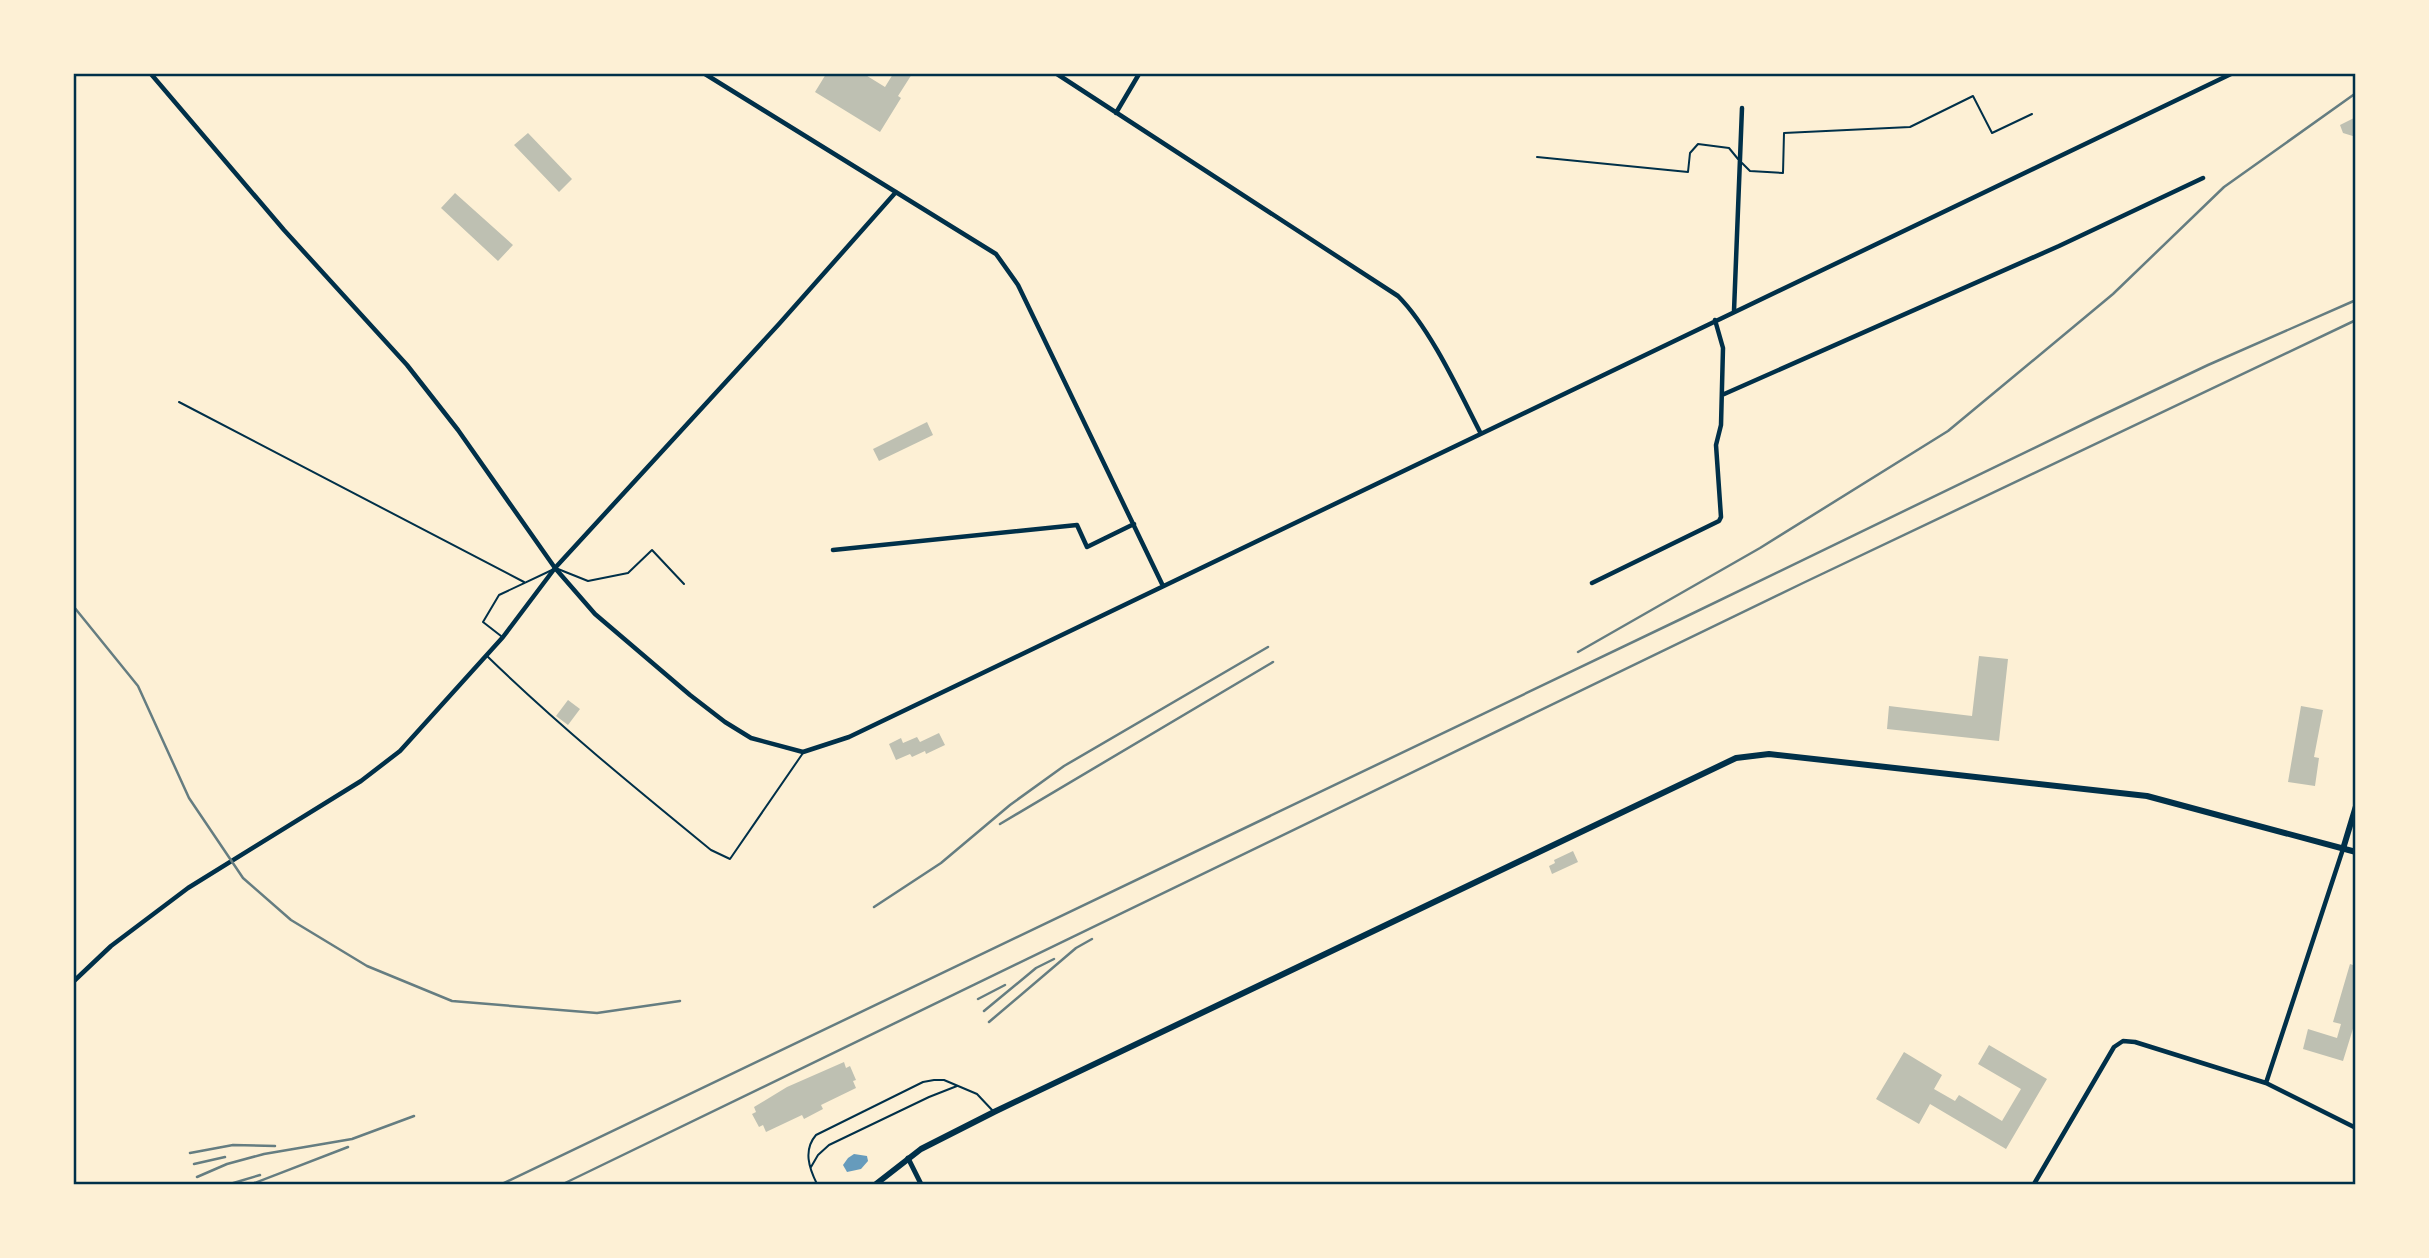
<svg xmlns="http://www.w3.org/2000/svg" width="2429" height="1258" font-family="Barlow,sans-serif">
  <rect width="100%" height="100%" fill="#fdf0d5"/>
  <!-- water -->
  <path fill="#669bbc" d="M 854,1154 L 867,1156 L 868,1161 L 861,1169 L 847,1172 L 843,1165 L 848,1158 Z"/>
  <!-- building -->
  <path fill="#bec0b2" d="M 826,74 L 864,74 L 885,87 L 893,74 L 912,74 L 898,96 L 901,98 L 880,132 L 815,92 Z
    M 2356,117 L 2356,137 L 2343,133 L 2340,125 Z
    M 528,133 L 572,179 L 559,192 L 514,145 Z
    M 455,193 L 513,245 L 498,261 L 441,208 Z
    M 927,422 L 933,435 L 879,461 L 873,449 Z
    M 1979,656 L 2008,659 L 1999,741 L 1887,729 L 1889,706 L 1972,716 Z
    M 568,700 L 580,709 L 568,725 L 556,716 Z
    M 2301,706 L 2323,710 L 2314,757 L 2319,758 L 2315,786 L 2288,782 Z
    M 939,733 L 945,745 L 926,754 L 925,751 L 912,757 L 910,754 L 896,760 L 889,744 L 901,738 L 903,743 L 917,737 L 920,742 Z
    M 1573,851 L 1578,862 L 1552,874 L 1549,866 L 1555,863 L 1554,860 Z
    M 2350,964 L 2356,966 L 2356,1019 L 2343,1061 L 2303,1049 L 2308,1029 L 2337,1038 L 2341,1024 L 2333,1022 Z
    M 1989,1045 L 2047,1079 L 2006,1149 L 1930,1104 L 1919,1124 L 1876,1099 L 1904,1052 L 1942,1075 L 1934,1089 L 1955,1101 L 1959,1095 L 2002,1121 L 2021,1089 L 1978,1064 Z
    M 844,1062 L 846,1068 L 850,1066 L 856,1080 L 853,1081 L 856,1088 L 821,1105 L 823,1109 L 804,1119 L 802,1115 L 766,1132 L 763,1125 L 759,1127 L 752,1114 L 756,1112 L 754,1107 L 787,1087 Z"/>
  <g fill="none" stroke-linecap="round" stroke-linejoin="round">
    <!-- service -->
    <path stroke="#003049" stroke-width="2" d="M 1537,157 L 1688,172 L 1690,153 L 1698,144 L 1729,148 L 1738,159
      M 1742,163 L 1750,171 L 1783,173 L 1784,133 L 1910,127 L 1973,96 L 1992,133 L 2032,114
      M 179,402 L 524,582
      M 558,569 L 588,581 L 628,573 L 652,550 L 684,584
      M 501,636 L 483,622 L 499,595 L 552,570
      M 487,656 C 558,725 634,787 711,850 L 730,859 L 803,753
      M 811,1167 L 818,1155 L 829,1145 L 929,1097 L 957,1086
      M 817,1184 C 809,1168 803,1150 816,1135 L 923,1082 L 934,1080 L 944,1080 L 977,1094 L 993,1111"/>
    <!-- minor -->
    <path stroke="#003049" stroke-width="4.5" d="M 151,74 L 284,230 L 407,365 L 458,430 L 555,568 L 595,614 L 690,695 L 725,722 L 751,738 L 803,752 L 849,737 L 2231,74
      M 705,74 L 996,254 L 1018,285 L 1163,586
      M 1057,74 L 1398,296 C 1430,328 1459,391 1480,432
      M 1116,113 L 1139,74
      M 1734,311 L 1742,108
      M 1722,395 L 2059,246 L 2203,178
      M 833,550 L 1077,525 L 1087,547 L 1134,524
      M 1592,583 L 1719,521 L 1721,517 L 1716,445 L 1721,425 L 1723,348 L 1715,320
      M 74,981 L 111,946 L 188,888 L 361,781 L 400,751 L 503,637 L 555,568 L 779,324 L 896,192
      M 2266,1083 L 2343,849
      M 2034,1184 L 2114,1047 L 2123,1041 L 2135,1042 L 2266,1083 L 2356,1128"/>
    <!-- tertiary -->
    <path stroke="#003049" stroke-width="5" d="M 908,1158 L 921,1184"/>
    <!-- secondary -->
    <path stroke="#003049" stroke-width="6" d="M 2343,849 L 2356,806
      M 876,1184 L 921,1149 L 994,1112 L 1736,758 L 1769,754 L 2147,796 L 2356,852"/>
    <!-- rail -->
    <path stroke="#657d81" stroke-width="2.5" d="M 74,607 L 138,686 L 189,798 L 243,878 L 291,920 L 367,966 L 452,1001 L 597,1013 L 680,1001
      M 1578,652 L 1760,548 L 1948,431 L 2113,294 L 2224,187 L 2356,93
      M 1000,824 L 1273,662
      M 874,907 L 941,863 L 1010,805 L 1064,766 L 1268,647
      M 978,999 L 1005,985
      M 984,1011 L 1036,968 L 1054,959
      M 989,1022 L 1076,948 L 1092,939
      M 190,1153 L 233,1145 L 275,1146
      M 194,1164 L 225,1157
      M 197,1177 L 227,1164 L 264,1154 L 352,1139 L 414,1116
      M 230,1184 L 260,1175
      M 252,1184 L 348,1147
      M 502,1184 L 1681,619 L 2094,419 L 2208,365 L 2356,300
      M 563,1184 L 1803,583 L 2356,320"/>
  </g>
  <!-- border -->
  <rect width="2429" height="1258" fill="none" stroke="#fdf0d5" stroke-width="150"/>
  <rect x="75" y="75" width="2279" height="1108" fill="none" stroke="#003049" stroke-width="2.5"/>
</svg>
